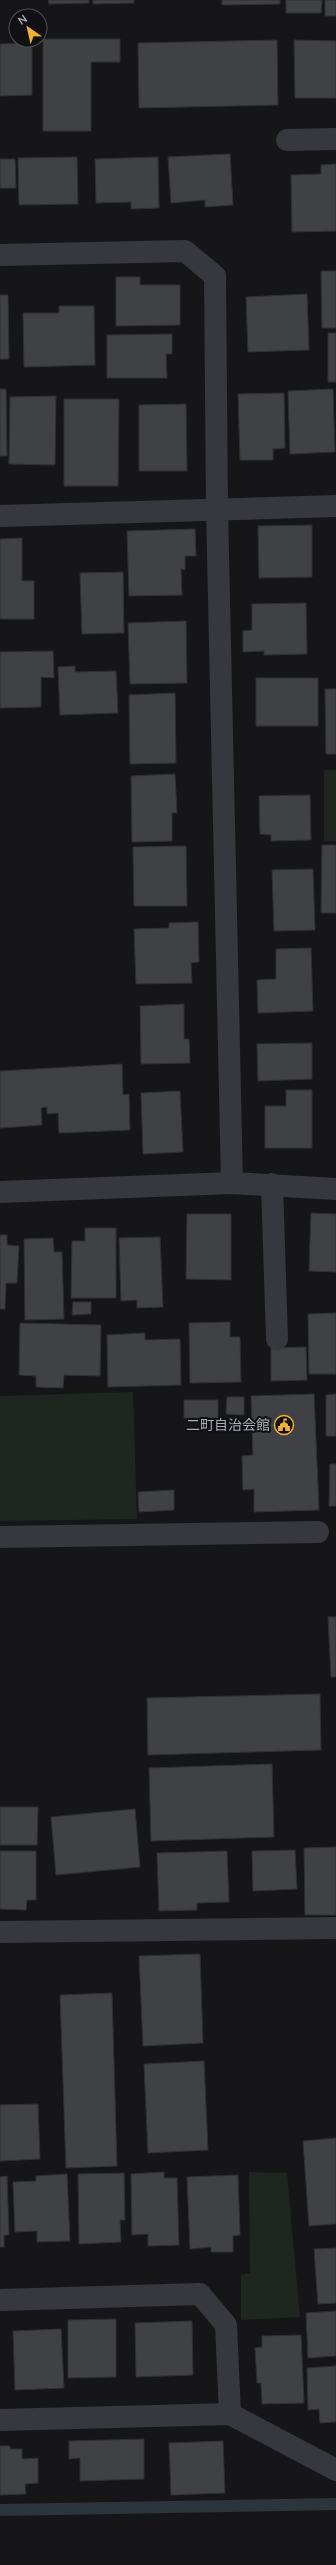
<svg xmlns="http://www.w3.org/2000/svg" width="336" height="2565" font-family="'Nunito Sans','Noto Sans JP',sans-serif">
  <rect width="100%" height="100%" fill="#161618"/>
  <!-- green -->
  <path fill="#1e261f" d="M 324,770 L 336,770 L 336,841 L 324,841 Z
    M 133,1392 L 137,1519 L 0,1521 L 0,1396 Z
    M 249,2172 L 287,2173 L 300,2317 L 241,2320 L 241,2275 L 250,2273 Z"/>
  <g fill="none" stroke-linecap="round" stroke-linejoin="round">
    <!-- stream -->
    <path stroke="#2c353c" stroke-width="12" d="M 0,2510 L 336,2504"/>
  </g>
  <!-- building -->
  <path fill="#404145" stroke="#303034" d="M 48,0 L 89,0 L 89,3 L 49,4 Z
    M 93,0 L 134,0 L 134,3 L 93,4 Z
    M 222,0 L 280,0 L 280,4 L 222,5 Z
    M 286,0 L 322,0 L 321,13 L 286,13 Z
    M 325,0 L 336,0 L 336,16 L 325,16 Z
    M 43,39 L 120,39 L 120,62 L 91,62 L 91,131 L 43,131 Z
    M 277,40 L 278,105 L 139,108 L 138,43 Z
    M 294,40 L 336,41 L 336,98 L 295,98 Z
    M 32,43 L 32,95 L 0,96 L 0,44 Z
    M 230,154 L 233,205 L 205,207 L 205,200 L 171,203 L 168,157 Z
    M 77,157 L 78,204 L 19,205 L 18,158 Z
    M 158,157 L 159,208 L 131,209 L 131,202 L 96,203 L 95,159 Z
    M 0,159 L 15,159 L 16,188 L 0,188 Z
    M 336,164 L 336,231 L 292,232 L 291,175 L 321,174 L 321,165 Z
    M 321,271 L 336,271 L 336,328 L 322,328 Z
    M 116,277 L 140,277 L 140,285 L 180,285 L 180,325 L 116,326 Z
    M 307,294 L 309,350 L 248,352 L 246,297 Z
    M 0,295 L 8,295 L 9,359 L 0,359 Z
    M 59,306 L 94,306 L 95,365 L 24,367 L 23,313 L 59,313 Z
    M 328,333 L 336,333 L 336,382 L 328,382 Z
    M 172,334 L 172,354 L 166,354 L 167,378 L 107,378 L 107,335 Z
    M 0,389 L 6,389 L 7,456 L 0,456 Z
    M 333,389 L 335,452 L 290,454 L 288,391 Z
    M 284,393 L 285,448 L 273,449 L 273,460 L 240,460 L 238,394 Z
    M 56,396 L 55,465 L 9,464 L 10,397 Z
    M 64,399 L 119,399 L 118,486 L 64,486 Z
    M 186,404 L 187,471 L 139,471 L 139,405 Z
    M 312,525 L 312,577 L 259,578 L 258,526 Z
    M 195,529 L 196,556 L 185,556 L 185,570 L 181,569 L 182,595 L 129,596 L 127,531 Z
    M 22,538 L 22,581 L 34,581 L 34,619 L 0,619 L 0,539 Z
    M 123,572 L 124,633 L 82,634 L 80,573 Z
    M 306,603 L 307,654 L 264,655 L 264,651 L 243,652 L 243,631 L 252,630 L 252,604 Z
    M 186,621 L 187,683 L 130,684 L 128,623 Z
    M 53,651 L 54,678 L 41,677 L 41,707 L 0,708 L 0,652 Z
    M 75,666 L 75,672 L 116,671 L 118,713 L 60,715 L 58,667 Z
    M 256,678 L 318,678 L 318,726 L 256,726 Z
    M 325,689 L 336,689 L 336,754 L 326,754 Z
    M 175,693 L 176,763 L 130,764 L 129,695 Z
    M 175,774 L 177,813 L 172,813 L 172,841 L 132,842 L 131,776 Z
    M 310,795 L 311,840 L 271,841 L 271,835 L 260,834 L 259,796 Z
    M 322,845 L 336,845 L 336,913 L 321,913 Z
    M 186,846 L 187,906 L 134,906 L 133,847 Z
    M 313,869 L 315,930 L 274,931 L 272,870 Z
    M 198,922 L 199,962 L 191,963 L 192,983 L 136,984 L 134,929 L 169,928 L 169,923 Z
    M 311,948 L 313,1011 L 258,1013 L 257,980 L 276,979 L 276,949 Z
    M 184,1004 L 184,1039 L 189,1039 L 190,1063 L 141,1064 L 140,1006 Z
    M 312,1043 L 312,1079 L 258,1081 L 257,1044 Z
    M 122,1064 L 123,1095 L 129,1094 L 130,1130 L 59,1133 L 58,1113 L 47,1114 L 47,1107 L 41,1108 L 42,1125 L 0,1128 L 0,1071 Z
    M 286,1090 L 312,1090 L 312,1148 L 265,1148 L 265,1106 L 286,1106 Z
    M 180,1091 L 183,1152 L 143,1154 L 141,1093 Z
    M 311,1213 L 336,1214 L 336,1272 L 309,1271 Z
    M 187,1214 L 231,1214 L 231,1280 L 186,1279 Z
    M 85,1228 L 116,1228 L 116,1298 L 71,1298 L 72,1241 L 85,1241 Z
    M 0,1235 L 7,1235 L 7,1245 L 19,1246 L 17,1283 L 6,1283 L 5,1309 L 0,1309 Z
    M 160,1237 L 163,1307 L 137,1308 L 137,1300 L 121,1301 L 119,1238 Z
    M 53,1238 L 54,1252 L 62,1252 L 64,1319 L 25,1320 L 24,1239 Z
    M 73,1302 L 91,1302 L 91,1314 L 72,1315 Z
    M 336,1313 L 336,1374 L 309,1374 L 308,1314 Z
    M 230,1322 L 230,1337 L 240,1337 L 241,1382 L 190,1383 L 189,1323 Z
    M 20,1323 L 101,1325 L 100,1376 L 64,1375 L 63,1388 L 36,1387 L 36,1376 L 19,1375 Z
    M 145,1333 L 145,1340 L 180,1339 L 181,1385 L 108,1387 L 107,1335 Z
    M 306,1347 L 307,1380 L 271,1381 L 271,1348 Z
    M 314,1394 L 319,1510 L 254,1512 L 254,1489 L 243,1490 L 242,1456 L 253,1455 L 251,1396 Z
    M 336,1394 L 336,1436 L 326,1436 L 326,1395 Z
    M 227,1397 L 244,1397 L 244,1415 L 226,1414 Z
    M 184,1400 L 218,1400 L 218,1418 L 184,1418 Z
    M 330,1464 L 336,1464 L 336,1506 L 329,1506 Z
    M 174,1490 L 174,1510 L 139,1512 L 138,1492 Z
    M 328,1617 L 336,1617 L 336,1677 L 331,1677 Z
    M 320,1694 L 321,1750 L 148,1755 L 147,1698 Z
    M 272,1764 L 274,1837 L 151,1841 L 149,1768 Z
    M 0,1807 L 38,1807 L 37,1845 L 0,1845 Z
    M 135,1809 L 140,1867 L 56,1875 L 51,1817 Z
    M 336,1847 L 336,1915 L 305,1915 L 304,1848 Z
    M 295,1850 L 297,1889 L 253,1891 L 252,1851 Z
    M 0,1851 L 36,1851 L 36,1900 L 27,1900 L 26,1910 L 0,1909 Z
    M 227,1851 L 229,1902 L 197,1903 L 197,1910 L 159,1911 L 157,1853 Z
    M 200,1954 L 203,2043 L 143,2046 L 139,1956 Z
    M 112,1993 L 117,2166 L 66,2168 L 60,1995 Z
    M 204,2061 L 208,2150 L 148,2153 L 144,2064 Z
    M 38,2104 L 40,2159 L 0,2161 L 0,2105 Z
    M 336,2138 L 336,2224 L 309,2226 L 303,2141 Z
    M 164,2172 L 164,2178 L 177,2178 L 179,2245 L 148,2246 L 148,2234 L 132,2235 L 131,2174 Z
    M 124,2173 L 125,2220 L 120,2220 L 121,2242 L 79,2244 L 78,2174 Z
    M 67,2174 L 70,2241 L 37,2242 L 37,2231 L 15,2232 L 13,2182 L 36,2181 L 36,2176 Z
    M 238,2175 L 240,2235 L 233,2236 L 233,2252 L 211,2252 L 211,2247 L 190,2249 L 187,2177 Z
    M 7,2176 L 9,2235 L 4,2235 L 4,2247 L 0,2247 L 0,2177 Z
    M 336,2248 L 336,2303 L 318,2304 L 314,2249 Z
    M 336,2311 L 336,2356 L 308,2358 L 306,2313 Z
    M 116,2319 L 116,2377 L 68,2378 L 68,2320 Z
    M 192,2321 L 193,2375 L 136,2377 L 135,2323 Z
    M 61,2329 L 64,2388 L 15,2390 L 13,2331 Z
    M 301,2335 L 304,2403 L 262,2404 L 261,2383 L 257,2383 L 255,2348 L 262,2347 L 262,2336 Z
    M 336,2366 L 336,2422 L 320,2423 L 319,2409 L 308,2410 L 307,2368 Z
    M 144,2439 L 144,2479 L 80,2481 L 80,2458 L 69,2459 L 69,2441 Z
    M 223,2441 L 225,2493 L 171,2495 L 169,2443 Z
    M 0,2446 L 10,2446 L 10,2449 L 22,2449 L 22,2459 L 38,2458 L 38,2483 L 25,2484 L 26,2494 L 0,2495 Z"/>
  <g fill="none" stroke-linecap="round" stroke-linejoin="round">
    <!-- minor -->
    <path stroke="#37383d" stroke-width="22" d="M 287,140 L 336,139
      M 0,255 L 185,251 L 215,276 L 217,509 L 232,1183
      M 0,516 L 336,506
      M 272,1184 L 277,1339
      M 0,1192 L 232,1183 L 336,1189
      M 0,1537 L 318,1532
      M 0,1932 L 336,1928
      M 0,2300 L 200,2294 L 226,2325 L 230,2414
      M 0,2420 L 230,2414 L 336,2470"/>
  </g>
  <!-- icons -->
  <defs>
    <symbol id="civic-ring" viewBox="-11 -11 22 22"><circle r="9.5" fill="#111113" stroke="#f2b134" stroke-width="1.5"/><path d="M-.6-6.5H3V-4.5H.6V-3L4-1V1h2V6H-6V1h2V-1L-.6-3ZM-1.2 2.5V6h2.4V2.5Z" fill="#f2b134"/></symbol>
  </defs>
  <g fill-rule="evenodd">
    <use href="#civic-ring" x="273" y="1414" width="22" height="22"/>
  </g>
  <g text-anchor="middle" stroke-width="4" stroke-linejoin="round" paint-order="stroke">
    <!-- poi labels -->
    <g font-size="14" fill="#a8adb8" stroke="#111113" text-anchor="end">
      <text x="270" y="1430">二町自治会館</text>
    </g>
  </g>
  <!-- north arrow -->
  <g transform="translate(28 28) rotate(326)"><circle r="19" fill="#111113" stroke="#4d4f55"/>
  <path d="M0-3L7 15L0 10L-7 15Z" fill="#f2b134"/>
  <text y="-6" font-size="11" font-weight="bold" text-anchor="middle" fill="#a8adb8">N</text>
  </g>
</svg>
